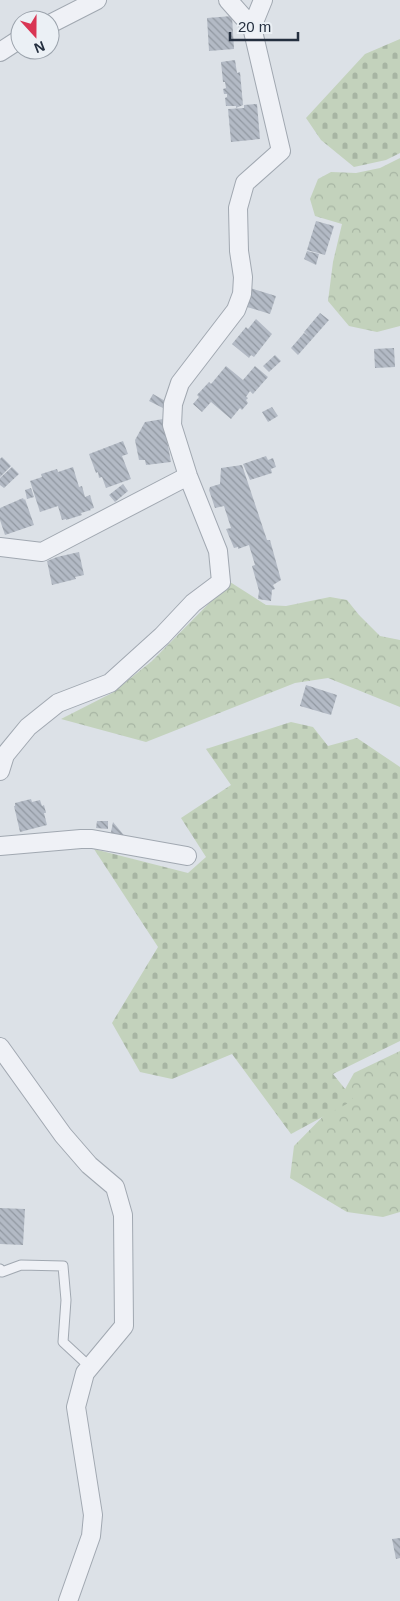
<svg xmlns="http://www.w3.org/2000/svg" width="400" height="1601" font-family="Arial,sans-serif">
  <defs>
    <pattern id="forest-crowns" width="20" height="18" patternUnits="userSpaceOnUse" patternTransform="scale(1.25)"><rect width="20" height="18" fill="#c3d2bc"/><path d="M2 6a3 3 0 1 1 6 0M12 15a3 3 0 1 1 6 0" fill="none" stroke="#a7b5a3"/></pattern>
    <pattern id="cemetery-stones" width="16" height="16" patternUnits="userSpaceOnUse" patternTransform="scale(1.25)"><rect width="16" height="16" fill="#c3d2bc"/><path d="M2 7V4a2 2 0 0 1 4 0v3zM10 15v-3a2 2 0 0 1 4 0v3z" fill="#a7b5a3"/></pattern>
    <pattern id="building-back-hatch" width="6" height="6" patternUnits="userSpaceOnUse" patternTransform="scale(1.25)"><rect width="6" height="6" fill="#b3bac5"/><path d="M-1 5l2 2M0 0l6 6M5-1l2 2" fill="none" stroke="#9198a1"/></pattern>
  </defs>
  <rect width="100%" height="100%" fill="#dce1e7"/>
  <!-- forest -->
  <path fill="url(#forest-crowns)" d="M 400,158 L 400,326 L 377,332 L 349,326 L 328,301 L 333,262 L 342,224 L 315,216 L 310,199 L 318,179 L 331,172 L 356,173 L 380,168 Z
    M 230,582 L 266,605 L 286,606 L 330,597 L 347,600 L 359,615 L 380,636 L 400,640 L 400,707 L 328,678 L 295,683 L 146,742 L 61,719 L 112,693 L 152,661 Z
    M 400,1051 L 400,1212 L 383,1217 L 347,1212 L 290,1178 L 294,1146 L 339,1100 L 354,1073 Z"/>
  <!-- cemetery -->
  <path fill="url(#cemetery-stones)" d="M 400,39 L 400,153 L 386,160 L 354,167 L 321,140 L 306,118 L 365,54 Z
    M 291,722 L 313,727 L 328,746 L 357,738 L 400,767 L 400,1041 L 333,1074 L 354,1100 L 291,1134 L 232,1054 L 172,1079 L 140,1072 L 112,1023 L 158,947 L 94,849 L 188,873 L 206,857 L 181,818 L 231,785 L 206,749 Z"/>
  <!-- building -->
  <path fill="url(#building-back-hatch)" d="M 232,16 L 234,49 L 209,51 L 207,18 Z
    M 235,60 L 237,73 L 240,72 L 243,105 L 236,108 L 236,106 L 226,106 L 225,98 L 227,97 L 227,94 L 224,94 L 223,89 L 226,88 L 225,82 L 223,82 L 221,62 Z
    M 257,104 L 260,139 L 231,142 L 228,109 L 244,108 L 244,105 Z
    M 316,221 L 334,226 L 325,255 L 307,250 Z
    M 307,251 L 319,254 L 316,265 L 304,259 Z
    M 250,288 L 276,296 L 270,314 L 244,306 Z
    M 320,313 L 329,320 L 298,355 L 291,348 L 304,333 L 309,337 L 304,332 Z
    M 256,319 L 272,334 L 254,357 L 251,355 L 249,358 L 232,344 L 246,327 L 248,329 Z
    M 394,348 L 395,367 L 375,368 L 374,349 Z
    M 275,355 L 281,361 L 269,372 L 263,366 Z
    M 226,366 L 243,380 L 255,366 L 268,377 L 253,394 L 250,391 L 246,397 L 248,398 L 246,400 L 248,403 L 242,410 L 240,408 L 231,419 L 211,402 L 202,412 L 193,404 L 199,397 L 197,395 L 209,382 L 211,384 Z
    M 153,394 L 167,402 L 163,408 L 149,401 Z
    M 272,407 L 278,416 L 268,422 L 262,412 Z
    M 163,419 L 171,462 L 146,465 L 145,460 L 139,460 L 135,440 L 145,422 Z
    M 123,441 L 128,454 L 122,456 L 131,479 L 106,488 L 102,477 L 99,478 L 98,472 L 96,473 L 89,454 Z
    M 266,456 L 268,460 L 273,458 L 276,467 L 271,469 L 272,473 L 250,480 L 243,464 Z
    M 2,457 L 11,466 L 0,477 L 0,459 Z
    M 242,465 L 267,540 L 270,540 L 281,580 L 273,585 L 275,589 L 272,590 L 271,601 L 258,599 L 259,591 L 252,566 L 255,565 L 249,545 L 238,549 L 238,547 L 234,548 L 226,529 L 231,528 L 224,506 L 215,508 L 209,490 L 210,487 L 220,484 L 221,468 Z
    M 12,467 L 19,474 L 4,488 L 0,485 L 0,478 Z
    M 73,467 L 79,487 L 82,486 L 85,497 L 90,495 L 94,508 L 90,509 L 91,510 L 81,513 L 82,515 L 66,520 L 66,519 L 62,520 L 58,506 L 40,512 L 30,481 L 42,477 L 41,474 L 57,469 L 58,472 Z
    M 123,484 L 128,491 L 115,502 L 109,495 Z
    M 31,488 L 34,497 L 27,499 L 25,490 Z
    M 23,498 L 24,500 L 25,499 L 34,525 L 5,535 L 0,520 L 0,508 Z
    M 79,552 L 84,575 L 75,577 L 76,579 L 52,585 L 47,561 L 57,557 Z
    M 306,685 L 337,695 L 331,715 L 300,706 Z
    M 31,799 L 32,802 L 40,800 L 42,806 L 44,805 L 46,813 L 44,813 L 47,825 L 20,832 L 14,806 L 15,806 L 15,803 Z
    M 97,821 L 108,821 L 108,829 L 96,828 Z
    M 113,822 L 127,839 L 110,837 Z
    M 0,1208 L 25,1209 L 23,1245 L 0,1244 Z
    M 400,1538 L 400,1558 L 396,1559 L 392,1539 Z"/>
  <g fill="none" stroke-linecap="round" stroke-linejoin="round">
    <defs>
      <path id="lane" d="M 0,1269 L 2,1272 L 21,1265 L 63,1266 L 66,1300 L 63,1342 L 90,1367"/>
      <path id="street" d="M 50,24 L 97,0
        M 252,27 L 263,0
        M 0,52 L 20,39
        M 0,547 L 42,552 L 188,476
        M 0,771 L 5,755 L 28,727 L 58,703 L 110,683 L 162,636 L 193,603 L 221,582 L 218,551 L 188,476 L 172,425 L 173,404 L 180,383 L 236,310 L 242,294 L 243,277 L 239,251 L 238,208 L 245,183 L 281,151 L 252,27 L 228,0
        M 0,846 L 81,839 L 92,839 L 187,856
        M 0,1047 L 63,1135 L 89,1165 L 115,1187 L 123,1215 L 124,1326 L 85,1373 L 76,1407 L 93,1515 L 91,1536 L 68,1601"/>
    </defs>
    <!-- lane casing -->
    <use href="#lane" stroke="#a1a8b1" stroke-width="11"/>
    <!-- street casing -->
    <use href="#street" stroke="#a1a8b1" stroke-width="20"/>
    <!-- lane -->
    <use href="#lane" stroke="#eff1f6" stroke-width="9"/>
    <!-- street -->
    <use href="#street" stroke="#eff1f6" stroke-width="18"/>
  </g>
  <!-- north arrow -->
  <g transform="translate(35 35) rotate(159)"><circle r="24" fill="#ebf0f5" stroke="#9ba3ac"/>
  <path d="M0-4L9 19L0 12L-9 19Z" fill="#d93553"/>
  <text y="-8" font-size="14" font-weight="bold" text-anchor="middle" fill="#242f3f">N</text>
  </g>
  <!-- scale -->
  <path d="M230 32v8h68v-8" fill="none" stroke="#242f3f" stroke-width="2.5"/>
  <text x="238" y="32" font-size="15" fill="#242f3f" stroke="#ebf0f5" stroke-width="4" paint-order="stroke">20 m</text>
</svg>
